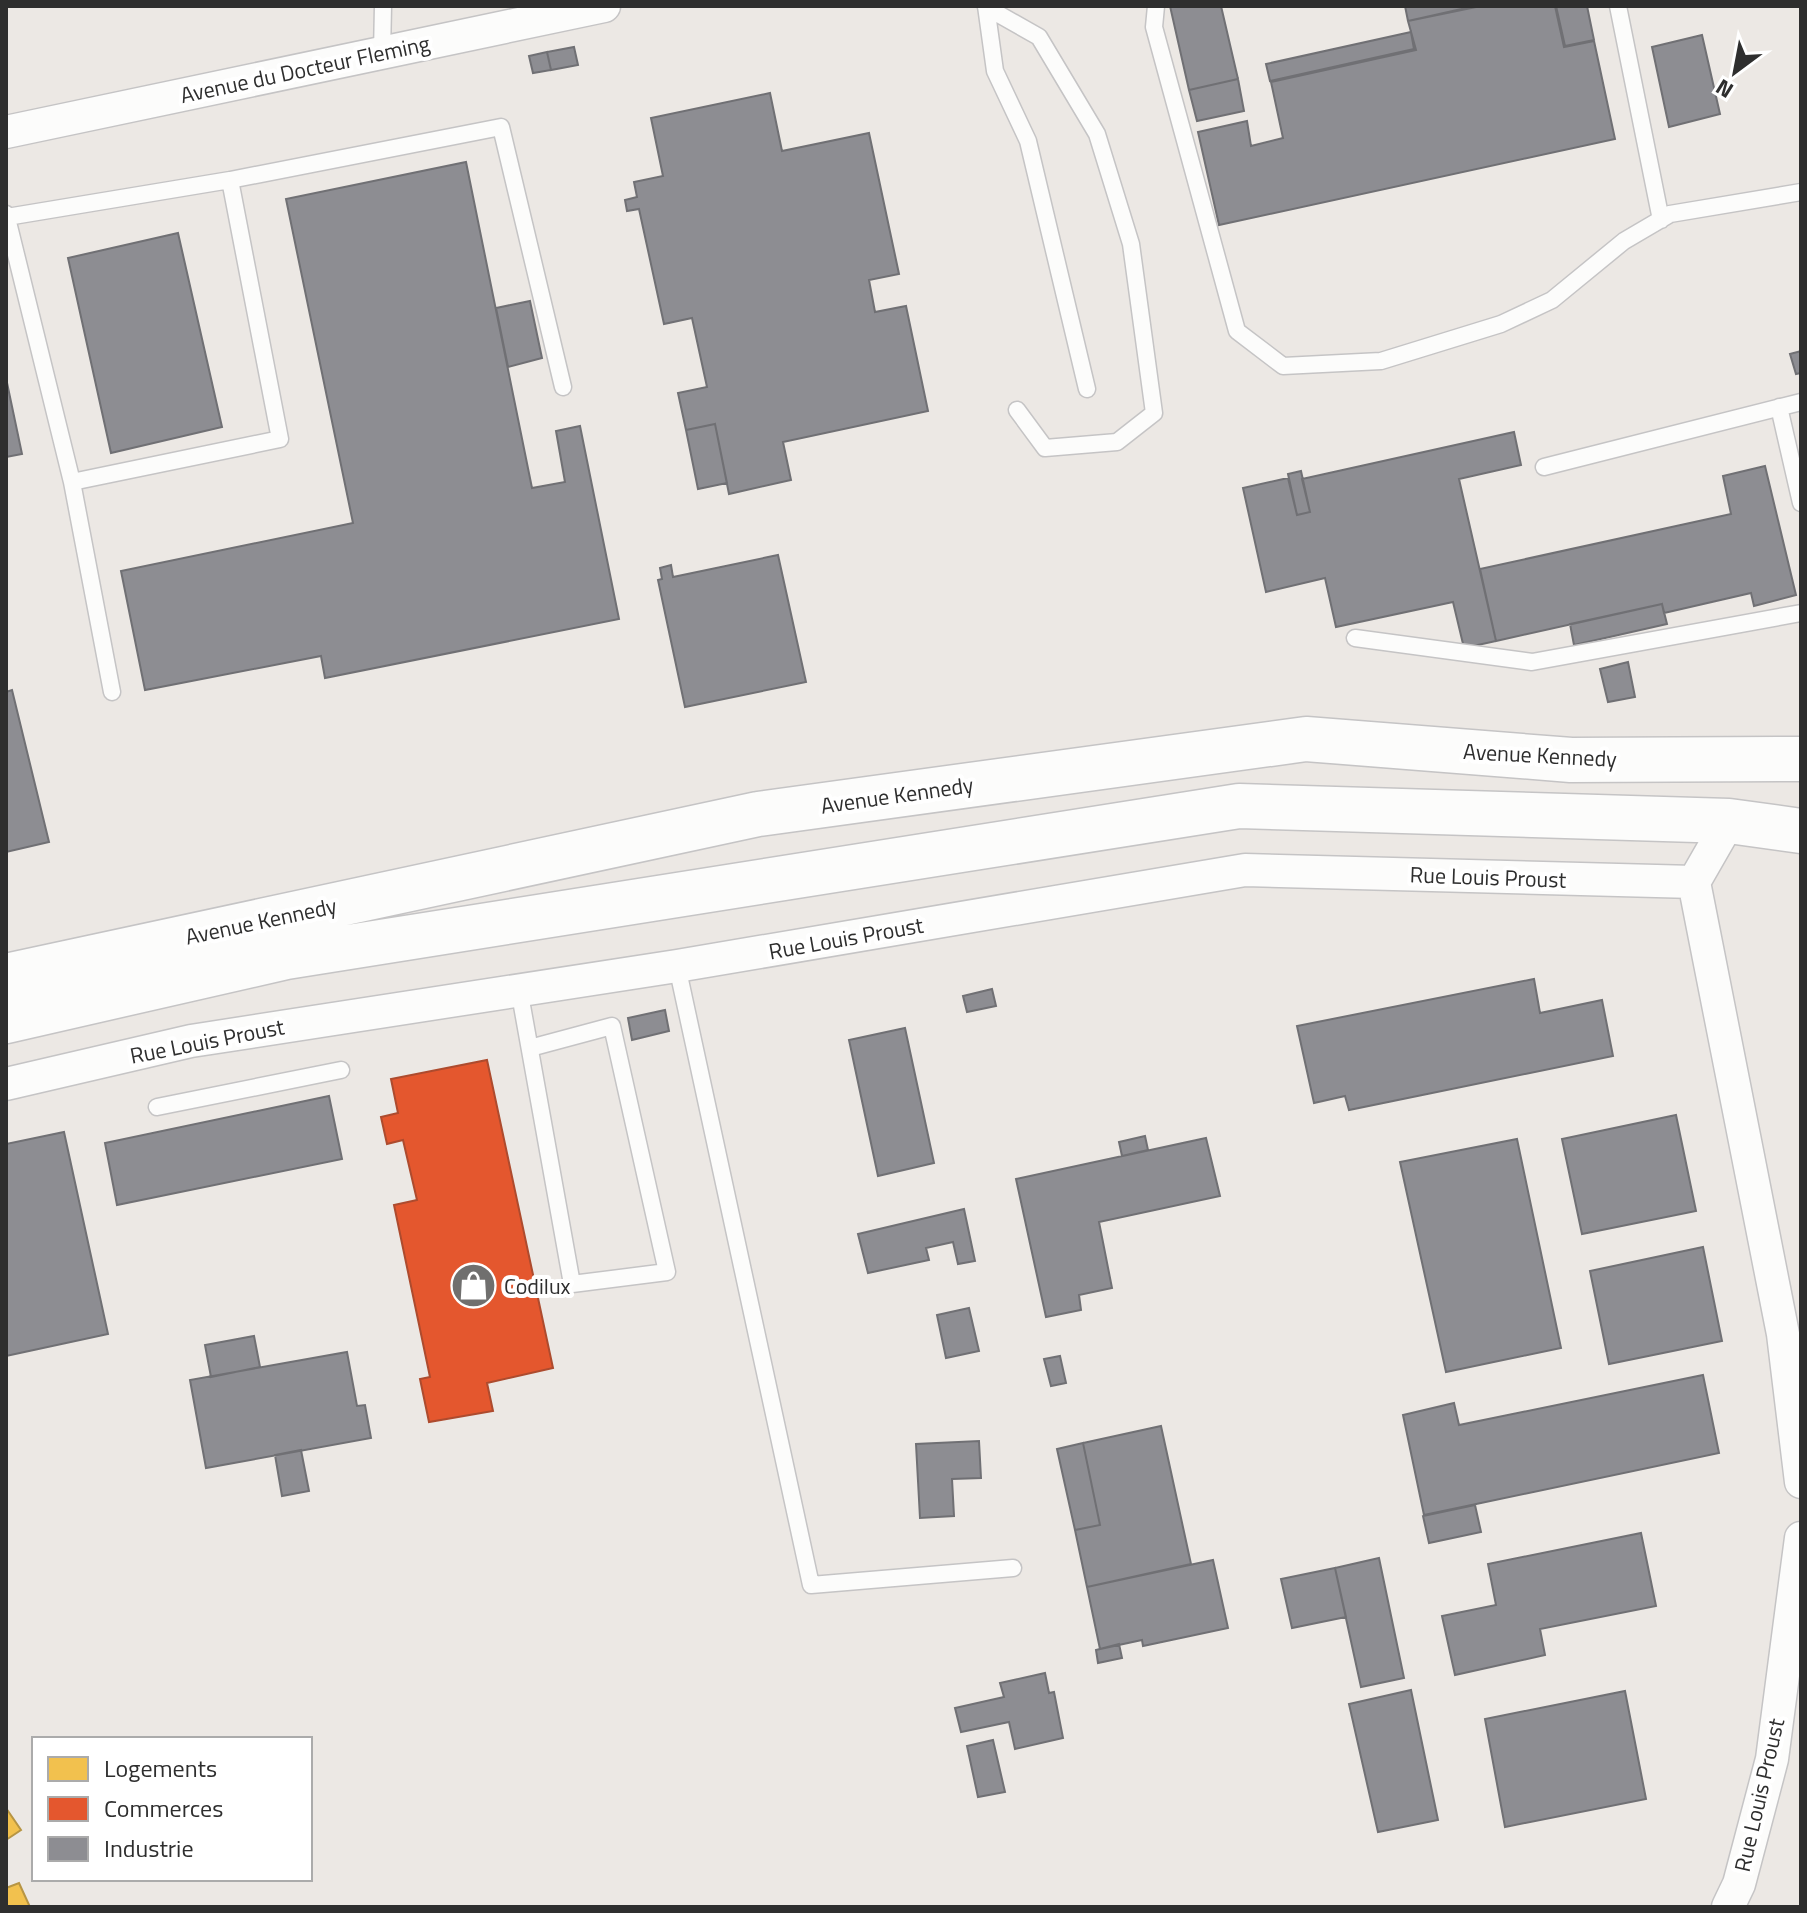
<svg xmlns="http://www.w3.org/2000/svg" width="1807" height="1913" font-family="'Titillium Web',sans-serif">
  <rect width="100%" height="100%" fill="#ece8e4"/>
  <!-- homes -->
  <path fill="#f2c14e" stroke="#b79544" stroke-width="2" d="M 6,1808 L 21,1830 L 6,1840 Z
    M 19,1883 L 30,1907 L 6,1907 L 6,1888 Z"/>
  <!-- shops -->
  <path fill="#e4572e" stroke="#ad4b2e" stroke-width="2" d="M 487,1060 L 553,1368 L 487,1383 L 493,1411 L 429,1422 L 420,1379 L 430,1377 L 394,1205 L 417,1200 L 403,1140 L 387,1144 L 381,1117 L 398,1113 L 391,1079 Z"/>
  <!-- industry -->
  <path fill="#8d8d92" stroke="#707074" stroke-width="2" d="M 1170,6 L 1221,6 L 1238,79 L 1189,90 Z
    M 1405,6 L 1475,6 L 1408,21 Z
    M 1481,6 L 1555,6 L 1564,47 L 1594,41 L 1615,139 L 1219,225 L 1198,132 L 1247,121 L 1251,146 L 1283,138 L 1271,82 L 1416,50 L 1408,21 Z
    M 1556,6 L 1587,6 L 1594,40 L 1565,46 Z
    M 1411,32 L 1414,49 L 1270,81 L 1266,64 Z
    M 1702,35 L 1720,114 L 1669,127 L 1652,47 Z
    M 574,47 L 578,65 L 551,70 L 547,52 Z
    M 547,52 L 551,70 L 533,73 L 529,56 Z
    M 1238,79 L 1244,111 L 1197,121 L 1189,90 Z
    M 770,93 L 782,151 L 869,133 L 899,274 L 869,280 L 875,312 L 906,306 L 928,411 L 783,442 L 791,480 L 729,494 L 715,424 L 686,430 L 678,393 L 707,387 L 692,318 L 664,324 L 639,209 L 627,211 L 625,200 L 637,197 L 634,182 L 663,176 L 651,118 Z
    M 466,162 L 532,488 L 565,482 L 556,431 L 580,426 L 619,619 L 325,678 L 321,656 L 145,690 L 121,571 L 353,523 L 286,199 Z
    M 178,233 L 222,427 L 111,453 L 68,258 Z
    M 530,301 L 542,358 L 508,367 L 496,308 Z
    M 1801,351 L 1801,373 L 1796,374 L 1790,354 Z
    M 6,378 L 22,454 L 6,457 Z
    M 715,424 L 727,483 L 698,489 L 686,430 Z
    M 1514,432 L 1521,465 L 1459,479 L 1496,641 L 1464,648 L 1453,602 L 1336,627 L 1325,578 L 1266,592 L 1243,488 L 1288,478 L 1297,515 L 1310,512 L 1302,479 Z
    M 1765,466 L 1796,595 L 1754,606 L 1751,593 L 1664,613 L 1662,604 L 1496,641 L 1480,569 L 1731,514 L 1723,476 Z
    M 1301,471 L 1310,512 L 1297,515 L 1288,474 Z
    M 778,555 L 806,682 L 685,707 L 658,580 L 662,579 L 660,568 L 671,565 L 673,577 Z
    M 1662,604 L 1667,624 L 1574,645 L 1570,624 Z
    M 1628,662 L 1635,697 L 1608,702 L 1600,669 Z
    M 12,690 L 49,842 L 6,852 L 6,692 Z
    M 1534,979 L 1540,1013 L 1602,1000 L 1613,1056 L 1349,1110 L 1345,1096 L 1314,1103 L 1297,1026 Z
    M 992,989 L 996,1006 L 967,1012 L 963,996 Z
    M 665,1010 L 669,1031 L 632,1040 L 628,1018 Z
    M 905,1028 L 934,1163 L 878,1176 L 849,1040 Z
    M 329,1096 L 342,1159 L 117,1205 L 105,1143 Z
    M 1676,1115 L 1696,1211 L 1582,1234 L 1562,1139 Z
    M 64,1132 L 108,1334 L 6,1356 L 6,1144 Z
    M 1145,1136 L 1148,1150 L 1122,1156 L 1119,1142 Z
    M 1206,1138 L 1220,1196 L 1099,1222 L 1112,1288 L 1079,1295 L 1081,1310 L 1046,1317 L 1016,1179 Z
    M 1517,1139 L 1561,1348 L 1446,1372 L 1400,1162 Z
    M 964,1209 L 975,1261 L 958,1264 L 953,1242 L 926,1248 L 929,1260 L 868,1273 L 858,1234 Z
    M 1703,1247 L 1722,1341 L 1609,1364 L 1590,1271 Z
    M 969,1308 L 979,1351 L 946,1358 L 937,1315 Z
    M 254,1336 L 260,1367 L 211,1377 L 205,1345 Z
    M 347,1352 L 357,1406 L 365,1405 L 371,1438 L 206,1468 L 190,1380 Z
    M 1060,1356 L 1066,1383 L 1051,1386 L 1044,1359 Z
    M 1703,1375 L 1719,1453 L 1424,1515 L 1403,1415 L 1454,1403 L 1459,1425 Z
    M 1161,1426 L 1191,1564 L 1087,1587 L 1075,1530 L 1100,1525 L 1083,1443 Z
    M 979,1441 L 981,1478 L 952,1479 L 954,1516 L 920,1518 L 916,1444 Z
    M 1083,1443 L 1100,1525 L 1075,1530 L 1057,1449 Z
    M 301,1450 L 309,1491 L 282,1496 L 275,1455 Z
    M 1475,1505 L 1481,1532 L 1429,1543 L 1423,1516 Z
    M 1641,1533 L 1656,1606 L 1540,1629 L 1545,1655 L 1455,1675 L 1442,1616 L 1496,1605 L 1488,1564 Z
    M 1379,1558 L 1404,1678 L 1361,1687 L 1335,1568 Z
    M 1213,1560 L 1228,1628 L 1143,1646 L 1142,1640 L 1100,1649 L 1087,1587 Z
    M 1335,1568 L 1346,1617 L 1292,1628 L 1281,1579 Z
    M 1119,1644 L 1122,1658 L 1098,1663 L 1096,1650 Z
    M 1045,1673 L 1049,1693 L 1054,1692 L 1063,1738 L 1015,1749 L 1009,1722 L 961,1732 L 955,1708 L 1004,1697 L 1000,1683 Z
    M 1411,1690 L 1438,1820 L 1378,1832 L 1349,1704 Z
    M 1625,1691 L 1646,1799 L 1505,1827 L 1485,1719 Z
    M 993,1740 L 1005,1792 L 978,1797 L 967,1746 Z"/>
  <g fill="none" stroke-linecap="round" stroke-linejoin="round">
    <defs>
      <path id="service" d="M 986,6 L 995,71 L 1028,141 L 1087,389
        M 1156,6 L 1154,27 L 1237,331 L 1283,366 L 1381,361 L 1501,324 L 1552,300 L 1624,241 L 1670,214 L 1801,192
        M 1618,6 L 1661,220
        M 986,7 L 1039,37 L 1097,134 L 1131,244 L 1154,413 L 1117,442 L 1045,448 L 1017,410
        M 382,53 L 383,6
        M 230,180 L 501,127 L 563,387
        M 6,214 L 72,482 L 112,692
        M 7,217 L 230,180 L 280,439 L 72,482
        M 1779,407 L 1801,503
        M 1544,467 L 1801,402
        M 1355,638 L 1532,662 L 1801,613
        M 677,966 L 811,1585 L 1013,1568
        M 519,989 L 572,1284 L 667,1272 L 612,1026 L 530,1048
        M 157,1107 L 341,1070"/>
      <path id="minor" d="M 6,132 L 604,6
        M 1729,821 L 1694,882 L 1783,1334 L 1801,1482
        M 6,1084 L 191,1041 L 677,966 L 1245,870 L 1694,882
        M 1728,1907 L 1739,1884 L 1772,1759 L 1801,1538"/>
      <path id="secondary" d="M 6,976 L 758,814 L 1306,739 L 1571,760 L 1801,759
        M 6,1021 L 286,957 L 1239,806 L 1729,821 L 1801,831"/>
    </defs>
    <!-- service casing -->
    <use href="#service" stroke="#c5c4c5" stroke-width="19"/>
    <!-- minor casing -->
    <use href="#minor" stroke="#c5c4c5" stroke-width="35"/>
    <!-- secondary casing -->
    <use href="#secondary" stroke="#c5c4c5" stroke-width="47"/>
    <!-- service -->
    <use href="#service" stroke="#fcfcfb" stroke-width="16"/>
    <!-- minor -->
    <use href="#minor" stroke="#fcfcfb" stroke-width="32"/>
    <!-- secondary -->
    <use href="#secondary" stroke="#fcfcfb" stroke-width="44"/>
  </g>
  <!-- icons -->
  <defs>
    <symbol id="shop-disc" viewBox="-11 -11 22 22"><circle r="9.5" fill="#706f6e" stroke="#fff"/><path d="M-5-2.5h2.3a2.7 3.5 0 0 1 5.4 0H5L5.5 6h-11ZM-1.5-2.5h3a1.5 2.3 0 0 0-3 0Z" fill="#fff"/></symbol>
  </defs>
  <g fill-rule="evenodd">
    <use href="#shop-disc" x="448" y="1260" width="51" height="51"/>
  </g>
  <g text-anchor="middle" stroke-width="8" stroke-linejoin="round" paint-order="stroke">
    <!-- street labels -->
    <g font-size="22" fill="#2e2e2e" stroke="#fff">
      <text transform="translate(305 69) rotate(-12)" y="8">Avenue du Docteur Fleming</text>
      <text transform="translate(1540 755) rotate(3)" y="8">Avenue Kennedy</text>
      <text transform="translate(897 795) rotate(-8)" y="8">Avenue Kennedy</text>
      <text transform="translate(1488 877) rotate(2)" y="8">Rue Louis Proust</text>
      <text transform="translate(261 921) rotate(-12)" y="8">Avenue Kennedy</text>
      <text transform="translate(846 938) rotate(-10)" y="8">Rue Louis Proust</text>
      <text transform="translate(207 1041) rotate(-11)" y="8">Rue Louis Proust</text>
      <text transform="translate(1759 1795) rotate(-77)" y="8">Rue Louis Proust</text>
    </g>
    <!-- poi labels -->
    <g font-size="22" fill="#2e2e2e" stroke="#fff" text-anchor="start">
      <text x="504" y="1294">Codilux</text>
    </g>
  </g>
  <!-- border -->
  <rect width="1807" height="1913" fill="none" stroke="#2e2e2e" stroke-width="16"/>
  <!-- legend -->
  <rect x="32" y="1737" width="280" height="144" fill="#ffffff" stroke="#ababab" stroke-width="2"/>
  <rect x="48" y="1757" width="40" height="24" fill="#f2c14e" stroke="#ababab" stroke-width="2"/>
  <text x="104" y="1777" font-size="24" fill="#2e2e2e">Logements</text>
  <rect x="48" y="1797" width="40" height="24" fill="#e4572e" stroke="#ababab" stroke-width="2"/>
  <text x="104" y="1817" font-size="24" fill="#2e2e2e">Commerces</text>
  <rect x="48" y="1837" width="40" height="24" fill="#8d8d92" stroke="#ababab" stroke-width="2"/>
  <text x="104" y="1857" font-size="24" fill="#2e2e2e">Industrie</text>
  <!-- north arrow -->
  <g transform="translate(1735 72) rotate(212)" stroke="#ffffff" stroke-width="6" paint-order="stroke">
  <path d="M0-6L14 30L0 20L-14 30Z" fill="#2e2e2e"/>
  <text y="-12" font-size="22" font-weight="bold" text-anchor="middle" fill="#2e2e2e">N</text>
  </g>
</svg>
